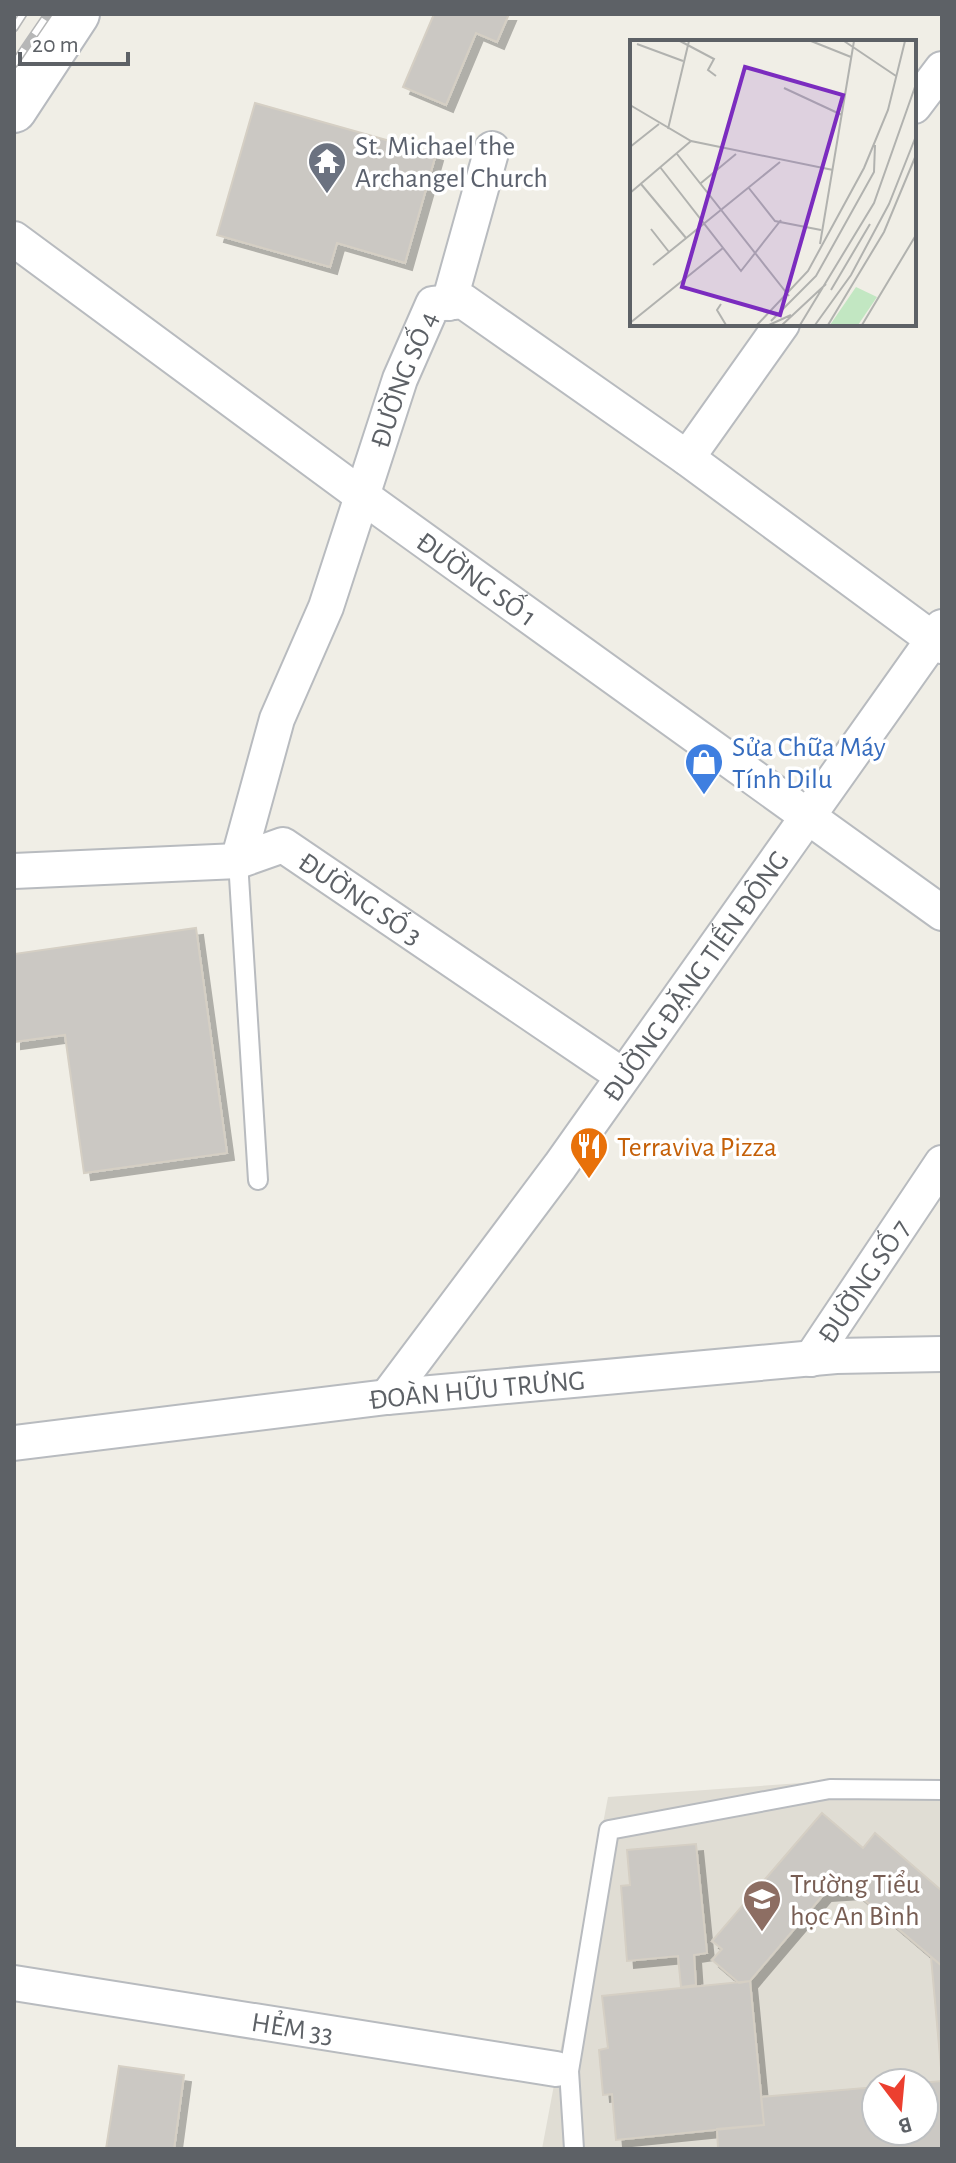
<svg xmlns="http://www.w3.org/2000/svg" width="956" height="2163" font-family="'Alegreya Sans',sans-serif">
  <defs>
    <filter id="shadow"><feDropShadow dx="7" dy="7" stdDeviation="0" flood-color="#0004"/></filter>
  </defs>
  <rect width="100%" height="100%" fill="#f0eee6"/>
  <!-- education -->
  <path fill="#e0ddd4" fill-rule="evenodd" d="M 829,1781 L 942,1781 L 942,2149 L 542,2149 L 608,1797 ZM 876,2083 L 924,2083 L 924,2131 L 876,2131 Z"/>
  <!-- building -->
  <path fill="#cbc8c3" stroke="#d5cfc4" stroke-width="2" filter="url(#shadow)" d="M 434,14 L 509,14 L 497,42 L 476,33 L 446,105 L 403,87 Z
    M 255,103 L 436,154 L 405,263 L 337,243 L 330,267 L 217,235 Z
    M 196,928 L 227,1153 L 84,1173 L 65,1035 L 14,1042 L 14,954 Z
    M 822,1813 L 863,1848 L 875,1833 L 942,1891 L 942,1966 L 855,1892 L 824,1894 L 750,1981 L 739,1983 L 712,1960 L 722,1949 L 712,1941 Z
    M 696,1844 L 707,1953 L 694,1955 L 696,1985 L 681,1987 L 678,1956 L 627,1961 L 621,1886 L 630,1885 L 627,1850 Z
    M 931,1957 L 942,1966 L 942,2079 Z
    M 750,1981 L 764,2125 L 616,2140 L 612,2094 L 603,2095 L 599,2050 L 608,2048 L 602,1996 Z
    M 119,2066 L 184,2075 L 174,2149 L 106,2149 Z
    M 942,2081 L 942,2149 L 718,2149 L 717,2129 L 764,2125 L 761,2097 L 876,2087 L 876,2131 L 924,2131 L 924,2083 L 918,2083 Z"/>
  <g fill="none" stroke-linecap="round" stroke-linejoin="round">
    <defs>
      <path id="lane" d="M 238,861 L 258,1180
        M 574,2149 L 569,2071 L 609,1830 L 830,1789 L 942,1790"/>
      <g id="street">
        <path d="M 914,106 L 942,69"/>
        <path id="s1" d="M 14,239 L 361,495 L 942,913"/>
        <path d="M 449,303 L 492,149"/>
        <path d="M 687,458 L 782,324"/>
        <path id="s2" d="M 238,861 L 277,719 L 326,607 L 400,379 L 433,304 L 463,301 L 687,458 L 942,646"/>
        <path id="s3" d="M 14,871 L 238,861 L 283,845 L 623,1076"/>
        <path id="s4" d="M 811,1359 L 942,1163"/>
        <path id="s5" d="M 387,1397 L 560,1166 L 942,627"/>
        <path id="s6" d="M 14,1443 L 387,1397 L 836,1356 L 942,1354"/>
        <path id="s7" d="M 14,1983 L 556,2069"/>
      </g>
      <path id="secondary" d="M 14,110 L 77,14"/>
    </defs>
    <!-- lane casing -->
    <use href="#lane" stroke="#b8bbbf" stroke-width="22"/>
    <!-- street casing -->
    <use href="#street" stroke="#b8bbbf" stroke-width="38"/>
    <!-- secondary casing -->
    <use href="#secondary" stroke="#b7babf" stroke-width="48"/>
    <!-- lane -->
    <use href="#lane" stroke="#fff" stroke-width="18"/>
    <!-- street -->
    <use href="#street" stroke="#fff" stroke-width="34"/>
    <!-- secondary -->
    <use href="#secondary" stroke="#fff" stroke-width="44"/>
    <defs>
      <path id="rail" d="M 14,28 L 23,14
        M 14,64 L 48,14"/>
    </defs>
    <!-- rail casing -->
    <use href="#rail" stroke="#b6b7b7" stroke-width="9"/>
    <!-- rail -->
    <use href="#rail" stroke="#fff" stroke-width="6" stroke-dasharray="18" stroke-linecap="butt"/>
  </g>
  <!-- icons -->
  <defs>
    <symbol id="temple-pin" viewBox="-11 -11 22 30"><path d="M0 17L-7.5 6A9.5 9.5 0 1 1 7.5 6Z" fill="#6b7280" stroke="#fff"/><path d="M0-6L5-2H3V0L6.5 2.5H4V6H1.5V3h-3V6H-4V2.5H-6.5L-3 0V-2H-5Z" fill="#fff"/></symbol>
    <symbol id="shop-pin" viewBox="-11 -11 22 30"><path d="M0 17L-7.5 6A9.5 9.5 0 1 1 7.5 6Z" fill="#3f7fe0" stroke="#fff"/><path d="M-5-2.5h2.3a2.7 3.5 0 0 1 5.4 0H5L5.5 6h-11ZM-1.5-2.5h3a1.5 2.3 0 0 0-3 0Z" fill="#fff"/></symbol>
    <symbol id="restaurant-pin" viewBox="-11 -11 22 30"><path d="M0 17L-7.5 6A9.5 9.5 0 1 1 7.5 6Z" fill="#e8710a" stroke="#fff"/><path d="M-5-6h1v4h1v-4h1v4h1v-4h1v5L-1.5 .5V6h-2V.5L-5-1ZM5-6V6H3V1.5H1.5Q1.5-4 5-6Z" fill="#fff"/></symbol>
    <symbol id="school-pin" viewBox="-11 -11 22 30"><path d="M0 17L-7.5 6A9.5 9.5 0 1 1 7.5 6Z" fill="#8d6e63" stroke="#fff"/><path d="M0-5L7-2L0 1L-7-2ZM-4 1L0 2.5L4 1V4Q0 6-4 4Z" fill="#fff"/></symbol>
  </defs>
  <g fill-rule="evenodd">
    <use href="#temple-pin" x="305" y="139" width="44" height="60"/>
    <use href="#shop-pin" x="682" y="740" width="44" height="60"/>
    <use href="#restaurant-pin" x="567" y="1124" width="44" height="60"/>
    <use href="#school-pin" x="740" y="1877" width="44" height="60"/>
  </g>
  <g text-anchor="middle" stroke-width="7" stroke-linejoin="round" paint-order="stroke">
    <!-- worship labels -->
    <g font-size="28" fill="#5b616d" stroke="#fff" text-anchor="start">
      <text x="355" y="155">St. Michael the<tspan x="355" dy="32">Archangel Church</tspan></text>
    </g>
    <!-- street labels -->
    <g font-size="28" fill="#5d6166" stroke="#fff">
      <text dy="10" stroke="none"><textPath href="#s2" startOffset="510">ĐƯỜNG SỐ 4</textPath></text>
      <text dy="10" stroke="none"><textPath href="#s1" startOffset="574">ĐƯỜNG SỐ 1</textPath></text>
      <text dy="10" stroke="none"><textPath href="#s3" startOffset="366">ĐƯỜNG SỐ 3</textPath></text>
      <text dy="10" stroke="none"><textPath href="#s5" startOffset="522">ĐƯỜNG ĐẶNG TIẾN ĐÔNG</textPath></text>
      <text dy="10" stroke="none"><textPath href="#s4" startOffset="94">ĐƯỜNG SỐ 7</textPath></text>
      <text dy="10" stroke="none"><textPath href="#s6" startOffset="466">ĐOÀN HỮU TRƯNG</textPath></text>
      <text dy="10" stroke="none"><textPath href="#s7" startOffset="282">HẺM 33</textPath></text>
    </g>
    <!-- shop labels -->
    <g font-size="28" fill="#366cbe" stroke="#fff" text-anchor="start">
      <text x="732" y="756">Sửa Chữa Máy<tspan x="732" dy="32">Tính Dilu</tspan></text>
    </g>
    <!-- food labels -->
    <g font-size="28" fill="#c56008" stroke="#fff" text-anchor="start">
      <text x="617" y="1156">Terraviva Pizza</text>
    </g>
    <!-- education labels -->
    <g font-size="28" fill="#785e54" stroke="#fff" text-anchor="start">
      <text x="790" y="1893">Trường Tiểu<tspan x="790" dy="32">học An Bình</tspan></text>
    </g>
  </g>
  <!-- overview -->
  <g transform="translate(630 40)">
    <rect width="286" height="286" fill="#f0eee6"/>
    <path d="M 226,247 L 247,257 L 228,285 L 200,285 Z" fill="#c2e7c2"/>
    <path fill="none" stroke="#b1b2af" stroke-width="2" d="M 50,1 L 84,19 L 78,30 L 86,36M 181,1 L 221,17M 214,1 L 266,36M 7,4 L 53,21M 154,48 L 212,75M 0,65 L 61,101 L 203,130M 38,89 L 59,1M 0,107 L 29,84M 47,114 L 159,256M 30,127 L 111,231 L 151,180M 71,143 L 106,114M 11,144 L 56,198M 118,147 L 145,181 L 191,190M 0,153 L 61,101M 21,189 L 39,212M 190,204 L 224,1M 23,225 L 150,122M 201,250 L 240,184M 91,264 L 87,270 L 96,285M 141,281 L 186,236 L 244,132 L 245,105M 0,283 L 93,208M 127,285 L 178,231 L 234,128 L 258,70 L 275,1M 139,285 L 161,275M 152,285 L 196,244M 170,285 L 244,163 L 286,44M 185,285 L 221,235 L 259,164 L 286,96M 198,285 L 254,192 L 286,115M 232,285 L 286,195"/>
    <path fill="#7b2cbf" fill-opacity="0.15" stroke="#7b2cbf" stroke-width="4" d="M 115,27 L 213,55 L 150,275 L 52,247 Z"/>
    <rect width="286" height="286" fill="none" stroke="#5d6166" stroke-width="4"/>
  </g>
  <!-- border -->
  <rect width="956" height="2163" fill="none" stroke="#5d6166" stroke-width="32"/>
  <!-- north arrow -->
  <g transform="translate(900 2107) rotate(164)"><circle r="38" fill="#ffffff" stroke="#bec0c2" stroke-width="2"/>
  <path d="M0-6L14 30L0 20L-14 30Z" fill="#ec3f2f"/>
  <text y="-12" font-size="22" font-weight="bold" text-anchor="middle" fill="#5d6166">B</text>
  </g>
  <!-- scale -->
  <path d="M20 52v12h108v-12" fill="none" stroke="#5d6166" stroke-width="4"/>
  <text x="32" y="52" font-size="24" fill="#5d6166" stroke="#ffffff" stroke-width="6" paint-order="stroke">20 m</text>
</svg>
